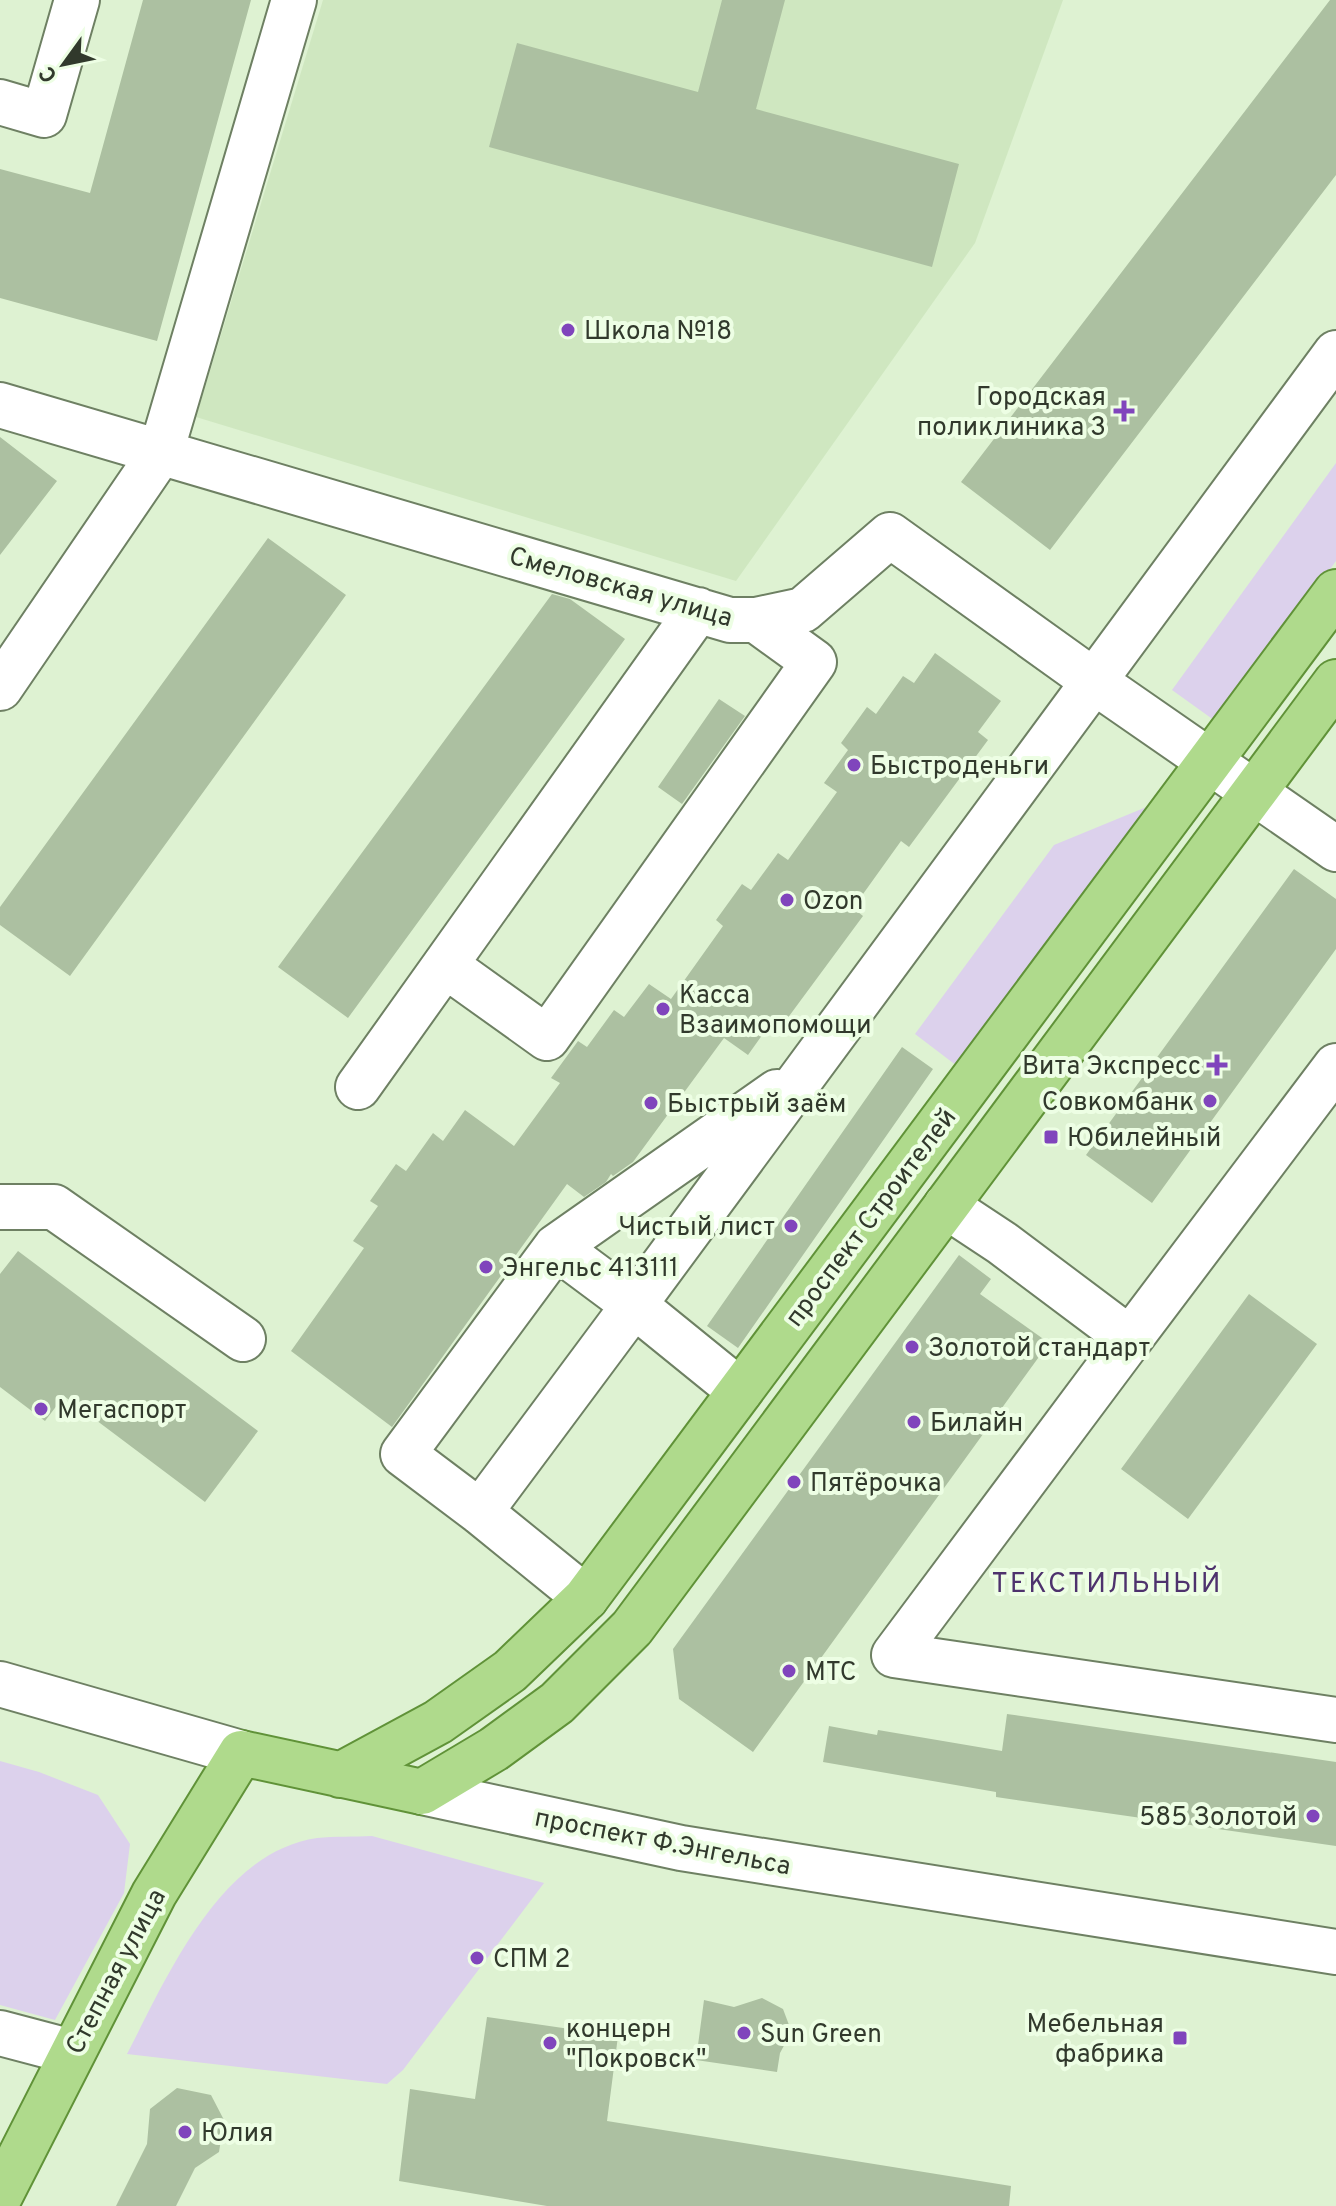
<svg xmlns="http://www.w3.org/2000/svg" width="1336" height="2206" font-family="Overpass,sans-serif">
  <rect width="100%" height="100%" fill="#def2d2"/>
  <!-- built -->
  <path fill="#cfe7c0" d="M 323,0 L 1063,0 L 975,243 L 736,581 L 196,417 Z"/>
  <!-- green -->
  <path fill="#dcd1ec" d="M 1336,463 L 1336,561 L 1218,723 L 1172,690 Z
    M 1161,801 L 961,1069 L 915,1034 L 1054,845 Z
    M 0,1761 L 39,1772 L 98,1795 L 130,1844 L 124,1893 L 55,2020 L 0,2005 Z
    M 372,1836 L 544,1883 L 403,2070 L 387,2084 L 127,2054 C 167,1977 220,1852 317,1838 C 335,1836 354,1837 372,1836 Z"/>
  <!-- building -->
  <path fill="#acc0a1" d="M 143,0 L 251,0 L 157,341 L 0,298 L 0,169 L 90,193 Z
    M 722,0 L 785,0 L 756,109 L 959,164 L 932,267 L 489,147 L 517,43 L 698,92 Z
    M 1330,0 L 1336,0 L 1336,175 L 1050,550 L 961,482 Z
    M 0,437 L 57,481 L 0,555 Z
    M 268,538 L 346,595 L 70,976 L 0,925 L 0,907 Z
    M 552,594 L 570,599 L 625,639 L 348,1018 L 278,967 Z
    M 935,653 L 1001,701 L 978,732 L 988,740 L 909,847 L 901,841 L 853,908 L 863,916 L 784,1023 L 775,1017 L 748,1055 L 724,1038 L 633,1162 L 613,1176 L 611,1174 L 606,1182 L 584,1197 L 567,1184 L 392,1427 L 291,1351 L 364,1248 L 353,1241 L 378,1206 L 370,1201 L 396,1164 L 406,1171 L 433,1133 L 443,1141 L 465,1110 L 514,1146 L 560,1083 L 551,1078 L 578,1041 L 587,1047 L 614,1010 L 624,1017 L 649,984 L 671,999 L 723,926 L 716,920 L 742,884 L 751,890 L 778,853 L 788,860 L 837,792 L 824,783 L 848,750 L 841,743 L 867,707 L 876,714 L 903,676 L 914,683 Z
    M 719,699 L 745,716 L 682,804 L 658,787 Z
    M 1294,869 L 1336,899 L 1336,949 L 1152,1203 L 1086,1155 Z
    M 902,1047 L 933,1069 L 738,1348 L 707,1326 Z
    M 18,1251 L 258,1431 L 205,1502 L 64,1396 L 45,1421 L 0,1387 L 0,1274 Z
    M 959,1255 L 991,1279 L 980,1294 L 1049,1343 L 753,1752 L 679,1699 L 673,1649 Z
    M 1249,1294 L 1317,1344 L 1188,1519 L 1121,1469 Z
    M 1007,1714 L 1336,1762 L 1336,1846 L 996,1797 L 996,1792 L 823,1762 L 829,1726 L 877,1735 L 878,1730 L 1002,1751 Z
    M 762,1998 L 783,2009 L 789,2025 L 787,2040 L 780,2053 L 777,2072 L 696,2060 L 704,2000 L 734,2007 Z
    M 487,2017 L 618,2036 L 607,2121 L 1011,2186 L 1009,2206 L 547,2206 L 399,2181 L 410,2089 L 475,2099 Z
    M 177,2088 L 211,2095 L 224,2120 L 219,2152 L 195,2168 L 176,2206 L 116,2206 L 147,2144 L 150,2109 Z"/>
  <g fill="none" stroke-linecap="round" stroke-linejoin="round">
    <defs>
      <path id="minor" d="M 0,102 L 44,115 L 77,0
        M 0,405 L 730,620 L 756,620 L 803,610 L 890,535 L 1095,682 L 1336,849
        M 0,688 L 161,452 L 294,0
        M 445,965 L 547,1038 L 814,662 L 756,620
        M 358,1087 L 698,610
        M 946,1206 L 1002,1243 L 1130,1339 L 894,1655 L 1336,1720
        M 0,1207 L 54,1207 L 243,1339
        M 556,1247 L 777,1092
        M 1130,1339 L 1336,1066
        M 740,1391 L 634,1305 L 1336,353
        M 480,1512 L 634,1305 L 556,1247 L 403,1454 L 480,1512 L 586,1598
        M 0,1684 L 241,1753
        M 422,1792 L 681,1848 L 1336,1952
        M 0,2033 L 72,2052"/>
      <path id="major" d="M 340,1775 L 438,1722 L 510,1671 L 586,1598 L 1336,592
        M 0,2196 L 154,1894 L 241,1753 L 422,1792 L 494,1749 L 557,1703 L 632,1628 L 1336,682"/>
    </defs>
    <!-- minor casing -->
    <use href="#minor" stroke="#6e8063" stroke-width="48"/>
    <!-- major casing -->
    <use href="#major" stroke="#609238" stroke-width="48"/>
    <!-- minor -->
    <use href="#minor" stroke="#fff" stroke-width="44"/>
    <!-- major -->
    <use href="#major" stroke="#afda8c" stroke-width="44"/>
  </g>
  <!-- markers -->
  <g fill="#8045bc" stroke="#edfee4" stroke-width="3">
    <circle cx="568" cy="330" r="8"/>
    <path d="M1120 399h8v8h8v8h-8v8h-8v-8h-8v-8h8z"/>
    <circle cx="854" cy="765" r="8"/>
    <circle cx="787" cy="900" r="8"/>
    <circle cx="663" cy="1009" r="8"/>
    <path d="M1213 1053h8v8h8v8h-8v8h-8v-8h-8v-8h8z"/>
    <circle cx="1210" cy="1101" r="8"/>
    <circle cx="651" cy="1103" r="8"/>
    <rect x="1043" y="1129" width="16" height="16" rx="4"/>
    <circle cx="791" cy="1226" r="8"/>
    <circle cx="486" cy="1267" r="8"/>
    <circle cx="912" cy="1347" r="8"/>
    <circle cx="41" cy="1409" r="8"/>
    <circle cx="914" cy="1422" r="8"/>
    <circle cx="794" cy="1482" r="8"/>
    <circle cx="789" cy="1671" r="8"/>
    <circle cx="1313" cy="1816" r="8"/>
    <circle cx="477" cy="1958" r="8"/>
    <circle cx="744" cy="2033" r="8"/>
    <rect x="1172" y="2030" width="16" height="16" rx="4"/>
    <circle cx="550" cy="2043" r="8"/>
    <circle cx="185" cy="2132" r="8"/>
  </g>
  <g text-anchor="middle" stroke-width="8" stroke-linejoin="round" paint-order="stroke">
    <!-- poi labels -->
    <g font-size="26" fill="#31392c" stroke="#edfee4" text-anchor="start">
      <text x="584" y="339">Школа №18</text>
      <text x="1106" y="405" text-anchor="end">Городская<tspan x="1106" dy="30">поликлиника 3</tspan></text>
      <text x="870" y="774">Быстроденьги</text>
      <text x="803" y="909">Ozon</text>
      <text x="679" y="1003">Касса<tspan x="679" dy="30">Взаимопомощи</tspan></text>
      <text x="1201" y="1074" text-anchor="end">Вита Экспресс</text>
      <text x="1194" y="1110" text-anchor="end">Совкомбанк</text>
      <text x="667" y="1112">Быстрый заём</text>
      <text x="1067" y="1146">Юбилейный</text>
      <text x="775" y="1235" text-anchor="end">Чистый лист</text>
      <text x="502" y="1276">Энгельс 413111</text>
      <text x="928" y="1356">Золотой стандарт</text>
      <text x="57" y="1418">Мегаспорт</text>
      <text x="930" y="1431">Билайн</text>
      <text x="810" y="1491">Пятёрочка</text>
      <text x="805" y="1680">МТС</text>
      <text x="1297" y="1825" text-anchor="end">585 Золотой</text>
      <text x="493" y="1967">СПМ 2</text>
      <text x="1164" y="2032" text-anchor="end">Мебельная<tspan x="1164" dy="30">фабрика</tspan></text>
      <text x="566" y="2037">концерн<tspan x="566" dy="30">"Покровск"</tspan></text>
      <text x="760" y="2042">Sun Green</text>
      <text x="201" y="2141">Юлия</text>
    </g>
    <!-- street labels -->
    <g font-size="26" fill="#31392c" stroke="#edfee4">
      <text transform="translate(621 586) rotate(16)" y="9">Смеловская улица</text>
      <text transform="translate(870 1217) rotate(-53)" y="9">проспект Строителей</text>
      <text transform="translate(663 1841) rotate(11)" y="9">проспект Ф.Энгельса</text>
      <text transform="translate(115 1971) rotate(-62)" y="9">Степная улица</text>
    </g>
    <!-- neighbourhood labels -->
    <g font-size="28" letter-spacing="2" fill="#4e326d" stroke="#edfee4">
      <text x="1107" y="1592">ТЕКСТИЛЬНЫЙ</text>
    </g>
  </g>
  <!-- north arrow -->
  <g transform="translate(64 64) rotate(237)" stroke="#edfee4" stroke-width="6" paint-order="stroke">
  <path d="M0-6L14 30L0 20L-14 30Z" fill="#31392c"/>
  <text y="-12" font-size="22" font-weight="bold" text-anchor="middle" fill="#31392c">С</text>
  </g>
</svg>
